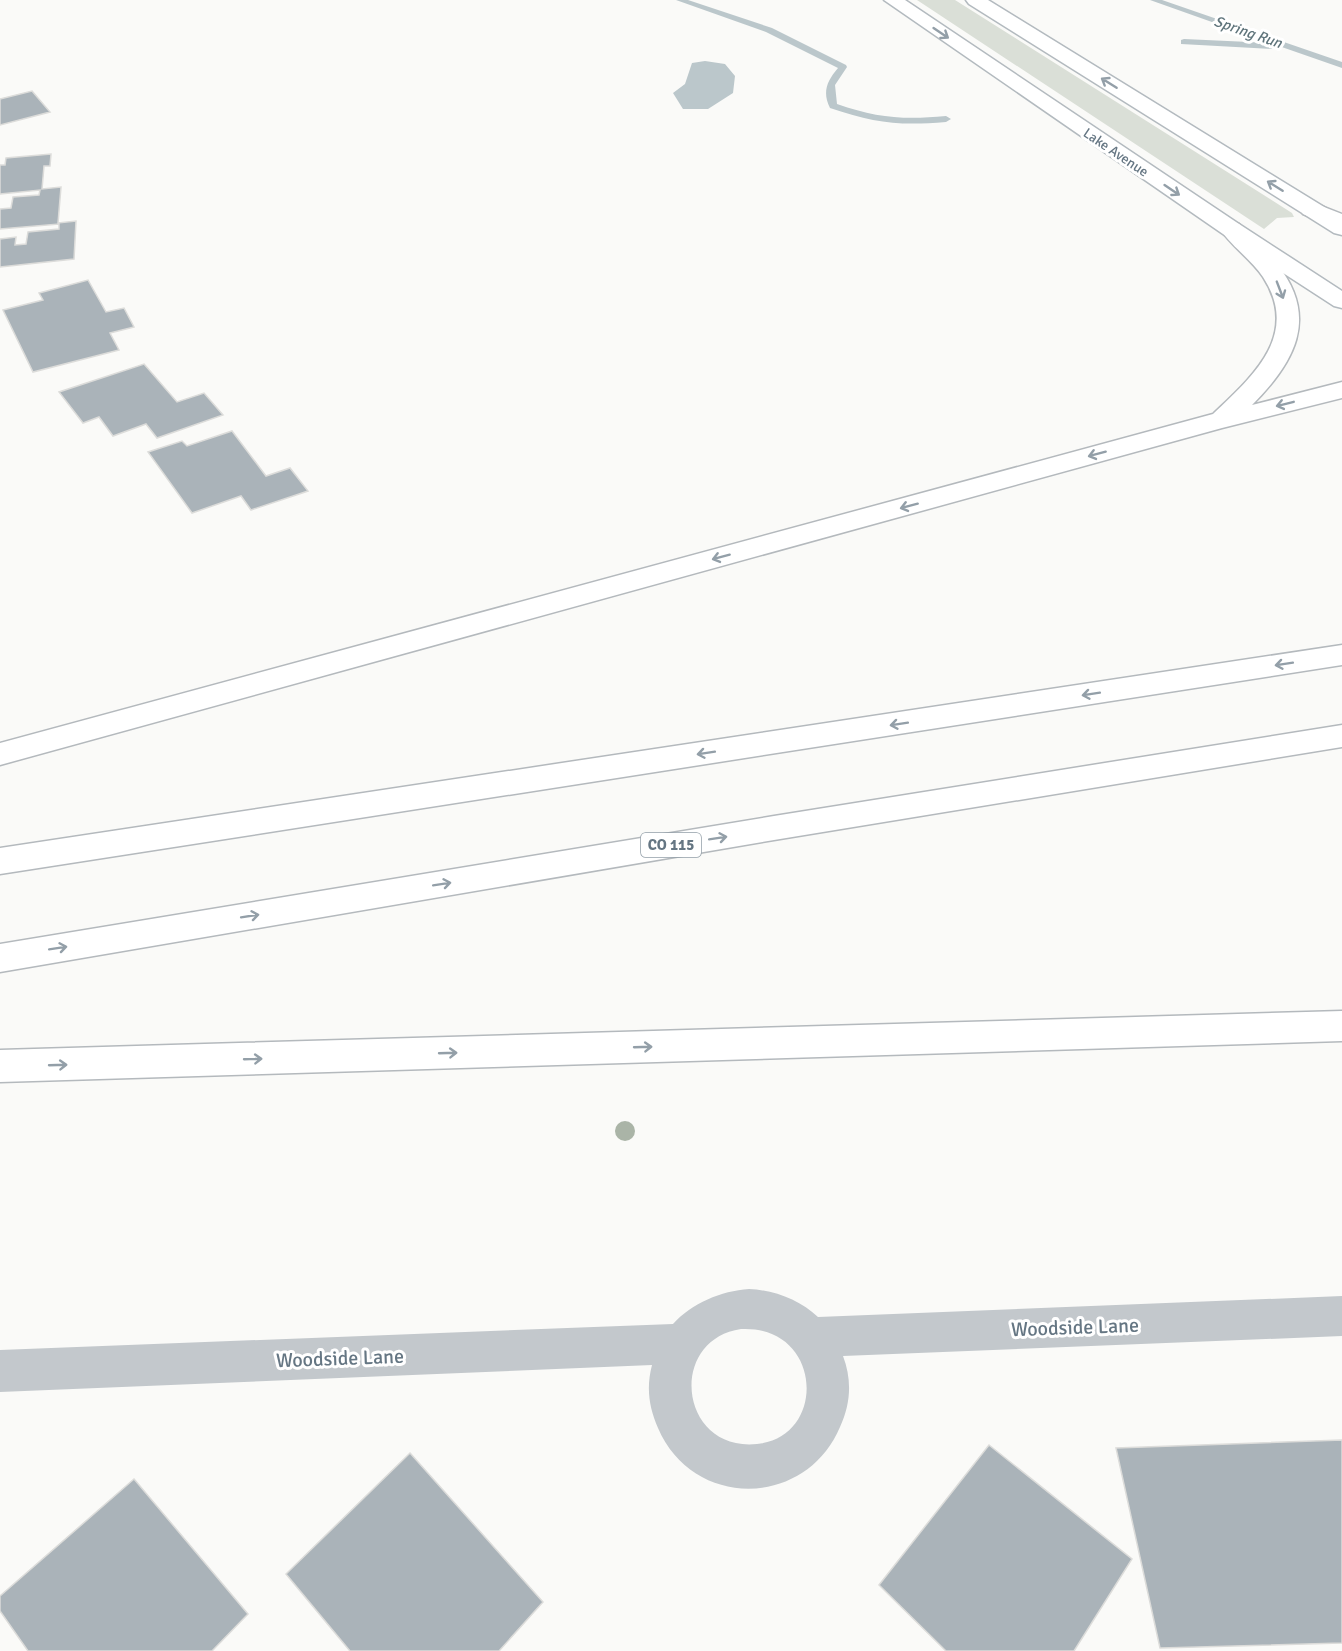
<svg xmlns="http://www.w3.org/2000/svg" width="1342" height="1651" font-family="Signika,sans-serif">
  <rect width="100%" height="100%" fill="#fafaf8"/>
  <!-- green -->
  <path fill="#dadfd7" d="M 917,0 L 955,0 L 1292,213 L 1294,217 L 1277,218 L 1264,229 Z"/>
  <!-- water -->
  <path fill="#bbc7cb" d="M 705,61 L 725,64 L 735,76 L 733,93 L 708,109 L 683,109 L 673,93 L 685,84 L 692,63 Z"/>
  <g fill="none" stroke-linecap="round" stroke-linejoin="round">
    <!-- stream -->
    <path fill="#bbc7cb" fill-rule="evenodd" d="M 676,0 L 688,0 L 772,28 L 846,65 L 847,67 L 835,85 L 837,104 C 877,118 904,120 946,116 L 951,119 L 946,122 C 899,126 874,123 830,108 C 822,92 827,81 838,68 L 766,32 Z
      M 1150,0 L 1162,0 L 1342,62 L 1342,68 L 1276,45 L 1272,49 L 1181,44 L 1181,40 L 1184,39 L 1271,43 Z"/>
  </g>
  <!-- building -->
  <path fill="#aab3b9" stroke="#dcdcda" stroke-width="1.5" d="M 32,91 L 50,112 L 0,125 L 0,99 Z
    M 51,154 L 50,166 L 44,166 L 42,189 L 61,187 L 58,223 L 76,221 L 74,259 L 0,267 L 0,239 L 16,237 L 15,245 L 26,244 L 28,232 L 59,229 L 59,224 L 0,229 L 0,209 L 11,208 L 13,197 L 39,195 L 40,190 L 0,194 L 0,165 L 5,165 L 6,158 Z
    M 88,280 L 106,312 L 124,308 L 134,327 L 110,333 L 119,350 L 33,372 L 3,310 L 43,300 L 39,293 Z
    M 144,364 L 177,402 L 204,393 L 223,415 L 157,438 L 146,424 L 113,436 L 99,417 L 83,423 L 59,392 Z
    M 232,431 L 266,476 L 290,468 L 308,491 L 251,510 L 241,496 L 192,513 L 148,452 L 182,441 L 187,446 Z
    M 1342,1440 L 1342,1643 L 1160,1648 L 1116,1448 Z
    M 989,1445 L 1132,1559 L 1074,1651 L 946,1651 L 879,1585 Z
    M 410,1453 L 543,1602 L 499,1651 L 350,1651 L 286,1574 Z
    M 134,1479 L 248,1614 L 212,1651 L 28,1651 L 0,1611 L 0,1596 Z"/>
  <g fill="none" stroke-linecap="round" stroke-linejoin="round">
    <defs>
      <path id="secondary" d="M 884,0 L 905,0 L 1239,224 L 1342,291 L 1342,308 L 1334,306 L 1223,234 Z
        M 966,0 L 988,0 L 1342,218 L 1342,235 L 1334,233 L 969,4 Z"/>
      <path id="trunk" d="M 1311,202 L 1342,214 L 1342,229 L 1303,214 L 1300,209 L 1303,204 Z
        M 1231,222 L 1239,224 C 1251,238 1266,250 1277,264 C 1320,318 1294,363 1252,405 L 1342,382 L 1342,398 L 1222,428 L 0,765 L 0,743 L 1213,414 C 1252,377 1301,335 1263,277 C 1251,259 1232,247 1220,229 L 1223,224 Z
        M 1342,645 L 1342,665 L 0,874 L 0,848 Z
        M 1342,725 L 1342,747 L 774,840 L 0,972 L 0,944 L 774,816 Z
        M 1342,1011 L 1342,1041 L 0,1082 L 0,1050 Z"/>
    </defs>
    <!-- secondary casing -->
    <use href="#secondary" stroke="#b3babf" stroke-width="3"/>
    <!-- trunk casing -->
    <use href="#trunk" stroke="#b4b9bd" stroke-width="3"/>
    <!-- minor -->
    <path fill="#c3c8cc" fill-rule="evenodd" d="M 749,1289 C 774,1290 800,1300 818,1317 L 1342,1296 L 1342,1336 L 843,1356 C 852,1380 851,1403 840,1427 C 806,1508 693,1510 658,1428 C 649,1407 646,1388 652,1365 L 0,1392 L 0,1350 L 673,1324 C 692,1303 721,1291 749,1289 ZM 741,1329 C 823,1325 828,1437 757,1444 C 679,1452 667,1340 741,1329 Z"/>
    <!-- secondary -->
    <use href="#secondary" fill="#fff" fill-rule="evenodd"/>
    <!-- trunk -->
    <use href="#trunk" fill="#fff" fill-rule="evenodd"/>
  </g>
  <!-- trees -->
  <circle fill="#aab4a7" cx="625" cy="1131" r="10"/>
  <!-- one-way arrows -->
  <defs><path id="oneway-shaft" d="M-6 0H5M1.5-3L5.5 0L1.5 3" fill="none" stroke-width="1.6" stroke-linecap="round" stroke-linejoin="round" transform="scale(1.5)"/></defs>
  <g stroke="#939fa8">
    <use href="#oneway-shaft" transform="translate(941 33) rotate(34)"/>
    <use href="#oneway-shaft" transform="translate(1109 83) rotate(-148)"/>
    <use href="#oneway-shaft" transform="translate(1275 186) rotate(-148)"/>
    <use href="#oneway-shaft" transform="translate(1172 190) rotate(34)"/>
    <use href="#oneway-shaft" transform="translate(1280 290) rotate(69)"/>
    <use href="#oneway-shaft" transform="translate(1285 404) rotate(166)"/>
    <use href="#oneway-shaft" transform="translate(1097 454) rotate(165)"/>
    <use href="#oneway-shaft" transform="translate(909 506) rotate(165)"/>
    <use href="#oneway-shaft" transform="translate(721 557) rotate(165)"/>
    <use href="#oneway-shaft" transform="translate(1284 664) rotate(171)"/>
    <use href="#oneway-shaft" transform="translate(1091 694) rotate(171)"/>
    <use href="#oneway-shaft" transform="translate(899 724) rotate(171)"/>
    <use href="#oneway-shaft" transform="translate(706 753) rotate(171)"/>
    <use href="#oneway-shaft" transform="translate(718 838) rotate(-9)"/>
    <use href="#oneway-shaft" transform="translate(442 884) rotate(-9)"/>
    <use href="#oneway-shaft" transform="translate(250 916) rotate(-9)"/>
    <use href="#oneway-shaft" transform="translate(58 948) rotate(-9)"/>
    <use href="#oneway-shaft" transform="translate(643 1047) rotate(-2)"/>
    <use href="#oneway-shaft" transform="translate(448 1053) rotate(-2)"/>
    <use href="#oneway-shaft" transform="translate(253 1059) rotate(-2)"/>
    <use href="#oneway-shaft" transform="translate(58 1065) rotate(-2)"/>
  </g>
  <g text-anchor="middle" stroke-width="6" stroke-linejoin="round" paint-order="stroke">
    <!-- far-street labels -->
    <g font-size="14" fill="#657683" stroke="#fff">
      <text transform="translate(1116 152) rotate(34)" y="5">Lake Avenue</text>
    </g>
    <!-- far-water labels -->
    <g font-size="15" font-style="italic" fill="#60757c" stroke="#fff">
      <text transform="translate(1248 32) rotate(19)" y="5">Spring Run</text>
    </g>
    <!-- shield labels -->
    <rect fill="#fff" stroke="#939fa8" stroke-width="1.5" x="641" y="833" width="60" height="24" rx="4.5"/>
    <g font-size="15" font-weight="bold" fill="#657683">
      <text x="671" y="850">CO 115</text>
    </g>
    <!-- near-street labels -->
    <g font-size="20" fill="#657683" stroke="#fff">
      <text transform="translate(1075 1327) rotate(-2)" y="7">Woodside Lane</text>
      <text transform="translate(340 1358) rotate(-2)" y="7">Woodside Lane</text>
    </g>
  </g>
</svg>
